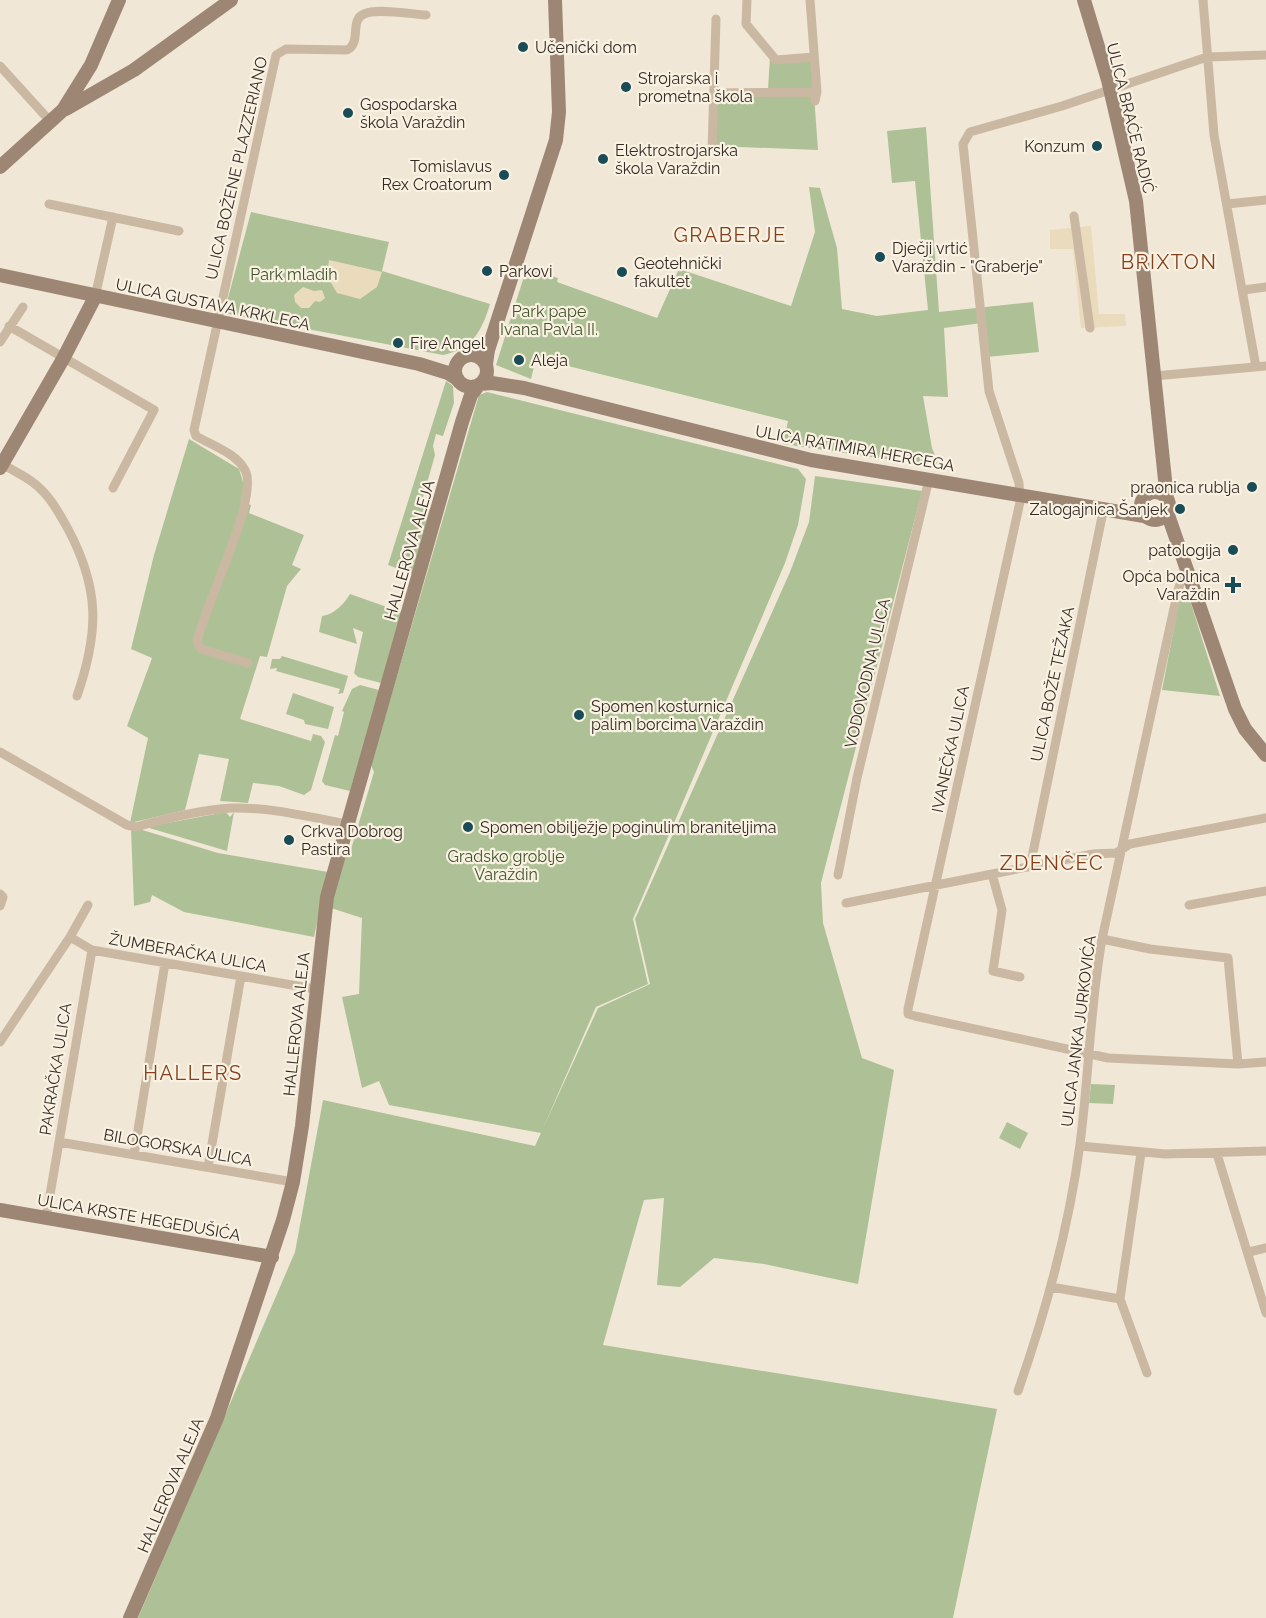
<svg xmlns="http://www.w3.org/2000/svg" width="1266" height="1618" font-family="Raleway,sans-serif">
  <rect width="100%" height="100%" fill="#f1e7d6"/>
  <!-- green -->
  <path fill="#aec196" d="M 811,54 L 818,150 L 715,146 L 716,90 L 768,89 L 770,57 Z
    M 926,127 L 939,312 L 1033,302 L 1039,352 L 986,357 L 982,323 L 944,328 L 948,397 L 923,396 L 932,448 L 940,467 L 783,444 L 788,421 L 536,358 L 531,379 L 496,365 L 527,267 L 558,278 L 557,282 L 657,318 L 679,269 L 791,306 L 815,232 L 809,187 L 820,188 L 837,248 L 842,309 L 877,316 L 928,310 L 915,181 L 892,183 L 887,131 Z
    M 251,212 L 389,242 L 382,271 L 490,304 C 482,331 472,349 443,355 L 224,313 Z
    M 446,381 L 453,386 L 454,403 L 443,436 L 436,434 L 433,446 L 435,455 L 421,504 L 431,510 L 412,574 L 388,565 Z
    M 487,392 L 798,469 L 806,479 L 798,525 L 785,563 L 633,919 L 648,984 L 596,1007 L 541,1133 L 389,1105 L 379,1081 L 362,1088 L 342,997 L 359,994 L 362,918 L 331,908 L 344,858 L 349,856 L 374,772 L 371,765 L 479,395 Z
    M 189,439 L 239,469 L 244,485 L 241,501 L 251,505 L 249,513 L 304,535 L 292,565 L 301,569 L 287,586 L 267,657 L 260,656 L 240,719 L 311,741 L 313,734 L 321,736 L 325,742 L 311,790 L 304,795 L 279,786 L 253,783 L 248,803 L 220,801 L 229,759 L 199,754 L 185,810 L 130,823 L 148,738 L 127,726 L 152,658 L 131,649 L 154,555 Z
    M 815,476 L 922,491 L 821,883 L 823,923 L 862,1058 L 894,1070 L 858,1284 L 764,1264 L 714,1258 L 680,1287 L 657,1285 L 664,1198 L 644,1200 L 603,1345 L 997,1409 L 953,1618 L 138,1618 L 295,1252 L 323,1100 L 535,1146 L 598,1008 L 650,984 L 635,919 L 790,572 L 809,522 Z
    M 350,594 L 401,612 L 381,683 L 358,677 L 354,673 L 363,632 L 353,628 L 357,644 L 319,632 L 322,616 C 335,614 344,604 350,594 Z
    M 1188,594 L 1220,696 L 1162,690 L 1180,597 Z
    M 282,656 L 348,676 L 343,693 L 338,694 L 340,689 L 276,671 L 277,668 L 270,669 L 272,659 L 280,659 Z
    M 360,685 L 379,690 L 350,791 L 325,785 L 322,781 L 335,735 L 338,736 L 344,712 L 342,711 L 352,689 Z
    M 293,693 L 334,707 L 328,729 L 305,724 L 304,720 L 286,714 Z
    M 226,812 L 230,817 L 234,812 L 227,851 L 146,827 Z
    M 131,829 L 139,829 L 218,853 L 328,872 L 314,937 L 184,912 L 152,895 L 150,902 L 134,906 Z
    M 1091,1084 L 1115,1085 L 1113,1104 L 1089,1103 Z
    M 1007,1122 L 1028,1133 L 1020,1149 L 999,1138 Z"/>
  <!-- plaza -->
  <path fill="#eadbbc" d="M 1091,226 L 1099,314 L 1125,314 L 1126,326 L 1081,328 L 1073,249 L 1050,249 L 1050,230 Z
    M 329,260 L 382,272 L 377,287 L 360,299 L 337,293 L 327,276 Z
    M 303,287 L 314,291 L 322,290 L 325,298 L 320,302 L 315,301 L 309,308 L 301,308 L 295,302 L 294,295 Z"/>
  <g fill="none" stroke-linecap="round" stroke-linejoin="round">
    <!-- street -->
    <path stroke="#cab8a2" stroke-width="9" d="M 747,0 L 746,24 L 776,60 L 814,57
      M 810,0 L 817,92 L 815,101
      M 1203,0 L 1214,135 L 1256,367
      M 1266,55 L 1207,57 L 1062,106 L 970,132 L 963,144 L 989,391 L 1019,483 L 1020,502 L 908,1009 L 908,1014 L 915,1016 L 1108,1058 L 1238,1064 L 1266,1062
      M 0,66 L 50,121
      M 714,93 L 817,92
      M 712,151 L 716,19
      M 49,204 L 179,231
      M 1227,204 L 1266,200
      M 1074,216 L 1090,328
      M 1243,290 L 1266,287
      M 95,297 L 113,217
      M 9,326 L 154,410 L 113,488
      M 0,342 L 23,307
      M 1154,376 L 1266,366
      M 0,463 C 12,470 25,476 35,484 C 50,496 59,513 68,529 C 100,589 99,632 77,696
      M 248,663 L 201,649 L 197,642 C 204,606 260,498 245,470 C 236,453 211,445 196,436 L 194,430 L 276,55 L 286,49 L 347,50 C 362,43 349,20 364,14 C 377,8 410,14 426,15
      M 0,752 L 127,825 L 136,827 C 167,818 199,810 232,808 C 270,807 309,817 347,824
      M 1030,867 L 1104,507
      M 992,874 L 1002,910 L 993,971 L 1020,977
      M 838,875 L 857,778 L 929,479
      M 0,894 L 3,897 L 0,906
      M 846,903 L 1093,854 L 1116,853 L 1130,844 L 1266,818
      M 1189,905 L 1266,891
      M 1102,939 L 1150,949 L 1228,958 L 1238,1064
      M 92,950 L 315,989
      M 0,1042 L 70,937 L 88,905
      M 59,1142 L 293,1182
      M 1080,1146 L 1165,1154 L 1266,1151
      M 1141,1153 L 1120,1299 L 1147,1373
      M 1217,1154 L 1266,1313
      M 134,1155 L 165,963
      M 208,1167 L 241,976
      M 46,1218 L 92,950 L 70,937
      M 1249,1252 L 1266,1248
      M 1051,1287 L 1120,1299
      M 1018,1391 C 1046,1311 1069,1228 1080,1144 C 1089,1075 1090,1007 1102,939 L 1178,590 L 1186,567"/>
    <!-- secondary -->
    <path stroke="#9d8774" stroke-width="14" d="M 1084,0 L 1108,80 L 1136,201 L 1167,499
      M 66,109 L 134,70 L 231,0
      M 0,167 L 63,110 L 91,65 L 119,0
      M 0,275 L 419,364 L 448,373 L 457,379
      M455 371a16 16 0 1 1 32 0a16 16 0 1 1-32 0Z
      M 486,364 L 488,350 L 556,140 L 559,112 L 555,0
      M 480,384 L 492,383 L 524,388 L 811,460 L 1144,516
      M 0,468 L 63,359 L 95,297
      M1141 506a14 14 0 1 1 28 0a14 14 0 1 1-28 0Z
      M 1167,512 L 1235,709 L 1245,729 L 1266,755
      M 0,1210 L 272,1257
      M 130,1618 L 217,1418 L 283,1220 L 293,1182 L 302,1126 L 327,897 L 462,422 L 471,395 L 478,386"/>
  </g>
  <!-- markers -->
  <g fill="#194c56" stroke="#f9f1e2" stroke-width="2">
    <circle cx="523" cy="47" r="6"/>
    <circle cx="626" cy="87" r="6"/>
    <circle cx="348" cy="113" r="6"/>
    <circle cx="1097" cy="146" r="6"/>
    <circle cx="603" cy="159" r="6"/>
    <circle cx="504" cy="175" r="6"/>
    <circle cx="880" cy="257" r="6"/>
    <circle cx="487" cy="271" r="6"/>
    <circle cx="622" cy="272" r="6"/>
    <circle cx="398" cy="343" r="6"/>
    <circle cx="519" cy="360" r="6"/>
    <circle cx="1252" cy="487" r="6"/>
    <circle cx="1180" cy="509" r="6"/>
    <circle cx="1233" cy="550" r="6"/>
    <path d="M1230 576h6v6h6v6h-6v6h-6v-6h-6v-6h6z"/>
    <circle cx="579" cy="715" r="6"/>
    <circle cx="468" cy="827" r="6"/>
    <circle cx="289" cy="840" r="6"/>
  </g>
  <g text-anchor="middle" stroke-width="4.5" stroke-linejoin="round" paint-order="stroke">
    <!-- poi labels -->
    <g font-size="16" fill="#342b25" stroke="#f9f1e2" text-anchor="start">
      <text x="535" y="53">Učenički dom</text>
      <text x="638" y="84">Strojarska i<tspan x="638" dy="18">prometna škola</tspan></text>
      <text x="360" y="110">Gospodarska<tspan x="360" dy="18">škola Varaždin</tspan></text>
      <text x="1085" y="152" text-anchor="end">Konzum</text>
      <text x="615" y="156">Elektrostrojarska<tspan x="615" dy="18">škola Varaždin</tspan></text>
      <text x="492" y="172" text-anchor="end">Tomislavus<tspan x="492" dy="18">Rex Croatorum</tspan></text>
      <text x="892" y="254">Dječji vrtić<tspan x="892" dy="18">Varaždin - "Graberje"</tspan></text>
      <text x="634" y="269">Geotehnički<tspan x="634" dy="18">fakultet</tspan></text>
      <text x="499" y="277">Parkovi</text>
      <text x="410" y="349">Fire Angel</text>
      <text x="531" y="366">Aleja</text>
      <text x="1240" y="493" text-anchor="end">praonica rublja</text>
      <text x="1168" y="515" text-anchor="end">Zalogajnica Šanjek</text>
      <text x="1221" y="556" text-anchor="end">patologija</text>
      <text x="1220" y="582" text-anchor="end">Opća bolnica<tspan x="1220" dy="18">Varaždin</tspan></text>
      <text x="591" y="712">Spomen kosturnica<tspan x="591" dy="18">palim borcima Varaždin</tspan></text>
      <text x="480" y="833">Spomen obilježje poginulim braniteljima</text>
      <text x="301" y="837">Crkva Dobrog<tspan x="301" dy="18">Pastira</tspan></text>
    </g>
    <!-- street labels -->
    <g font-size="16" fill="#342b25" stroke="#f9f1e2">
      <text transform="translate(1131 118) rotate(76)" y="6">ULICA BRAĆE RADIĆ</text>
      <text transform="translate(236 168) rotate(-77)" y="6">ULICA BOŽENE PLAZZERIANO</text>
      <text transform="translate(213 304) rotate(12)" y="6">ULICA GUSTAVA KRKLECA</text>
      <text transform="translate(855 448) rotate(10)" y="6">ULICA RATIMIRA HERCEGA</text>
      <text transform="translate(409 550) rotate(-74)" y="6">HALLEROVA ALEJA</text>
      <text transform="translate(867 673) rotate(-77)" y="6">VODOVODNA ULICA</text>
      <text transform="translate(1052 684) rotate(-78)" y="6">ULICA BOŽE TEŽAKA</text>
      <text transform="translate(950 749) rotate(-78)" y="6">IVANEČKA ULICA</text>
      <text transform="translate(188 952) rotate(10)" y="6">ŽUMBERAČKA ULICA</text>
      <text transform="translate(296 1024) rotate(-84)" y="6">HALLEROVA ALEJA</text>
      <text transform="translate(1078 1031) rotate(-83)" y="6">ULICA JANKA JURKOVIĆA</text>
      <text transform="translate(55 1069) rotate(-81)" y="6">PAKRAČKA ULICA</text>
      <text transform="translate(178 1147) rotate(10)" y="6">BILOGORSKA ULICA</text>
      <text transform="translate(139 1217) rotate(10)" y="6">ULICA KRSTE HEGEDUŠIĆA</text>
      <text transform="translate(170 1485) rotate(-67)" y="6">HALLEROVA ALEJA</text>
    </g>
    <!-- park labels -->
    <g font-size="16" fill="#3f5328" stroke="#f9f1e2">
      <text x="294" y="280">Park mladih</text>
      <text x="549" y="317">Park pape<tspan x="549" dy="18">Ivana Pavla II.</tspan></text>
      <text x="506" y="862">Gradsko groblje<tspan x="506" dy="18">Varaždin</tspan></text>
    </g>
    <!-- quarter labels -->
    <g font-size="20" letter-spacing="1.5" fill="#853f1b" stroke="#f9f1e2">
      <text x="730" y="242">GRABERJE</text>
      <text x="1169" y="269">BRIXTON</text>
      <text x="1052" y="870">ZDENČEC</text>
      <text x="193" y="1080">HALLERS</text>
    </g>
  </g>
</svg>
